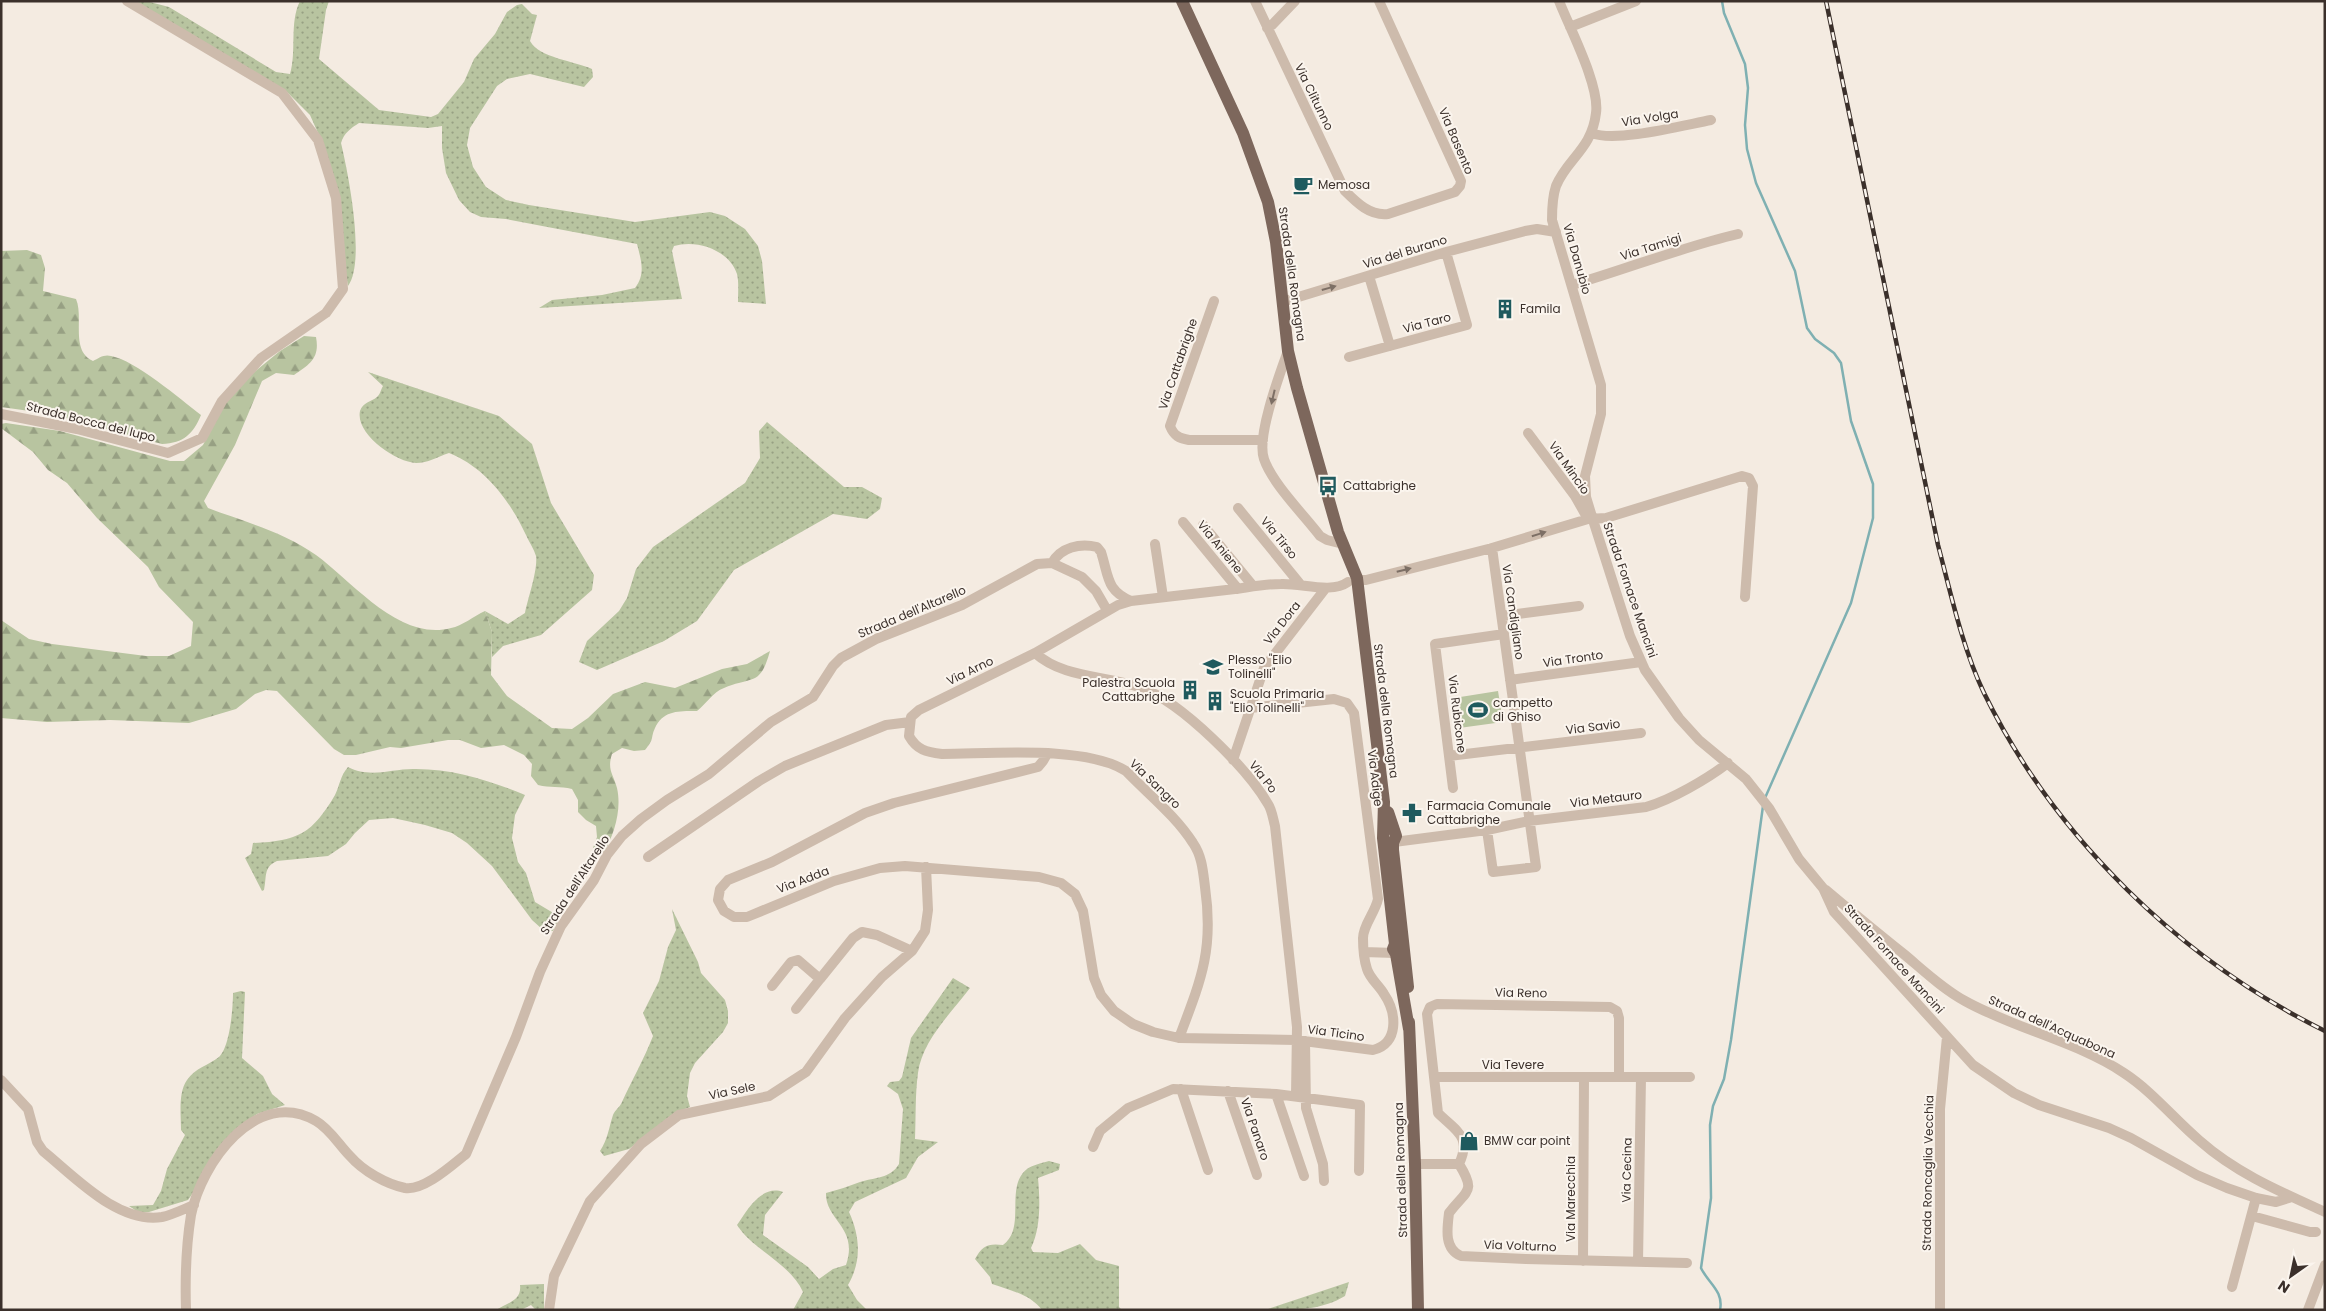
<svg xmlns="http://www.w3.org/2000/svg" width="2326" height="1311" font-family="Poppins,sans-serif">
  <defs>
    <pattern id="grass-dots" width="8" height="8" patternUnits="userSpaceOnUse" patternTransform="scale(1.25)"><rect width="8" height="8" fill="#b8c4a0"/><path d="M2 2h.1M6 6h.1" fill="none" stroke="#97a083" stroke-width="1.8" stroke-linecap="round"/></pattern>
    <pattern id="forest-firs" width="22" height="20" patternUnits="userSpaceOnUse" patternTransform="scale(1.25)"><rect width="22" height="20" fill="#b8c4a0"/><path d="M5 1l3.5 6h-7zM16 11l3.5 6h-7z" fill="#97a083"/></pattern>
  </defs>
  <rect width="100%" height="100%" fill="#f4ebe1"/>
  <!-- grass -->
  <path fill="url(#grass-dots)" d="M 133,1 L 146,1 L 169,7 L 276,72 L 290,74 C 297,51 289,23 300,1 L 329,1 L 326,10 L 319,59 L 379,110 L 431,117 L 438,114 L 464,82 L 474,59 L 495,34 L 507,12 L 517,5 L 522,4 L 532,14 L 537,15 L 530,41 C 539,58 575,61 592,69 L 593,77 L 584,87 L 530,74 L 507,79 L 497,86 L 470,128 L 467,145 L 473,167 L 486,187 L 506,200 L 529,205 L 635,222 L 710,212 L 725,216 L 745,229 L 758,246 L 762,261 L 766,304 L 738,302 C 738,293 739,282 737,274 C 729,250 697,239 674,246 L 672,251 L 682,299 L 539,308 L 552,300 L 602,295 L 635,288 C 646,274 641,260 637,244 L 506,219 L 481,217 L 470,212 L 459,200 L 446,173 L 442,148 L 442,126 L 428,128 L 359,123 C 351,128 344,133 341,143 C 348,172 366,262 348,286 L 322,142 L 310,115 L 285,90 Z
    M 368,372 L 499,416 L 532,444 L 551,503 L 594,575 L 592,590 L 541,635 L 503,646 L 492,657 L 492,632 L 485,611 L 508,624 L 525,613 C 528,598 538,570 536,556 C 534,549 529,542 526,535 C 510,501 485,467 449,453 C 437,457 428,463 416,463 C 396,462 355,434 360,411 C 363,402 371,402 377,397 C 380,395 381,389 383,386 Z
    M 767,422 L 844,487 L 862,487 L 882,498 L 880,509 L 867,519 L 833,514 L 734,570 L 697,621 L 664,641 L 597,670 L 579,662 L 587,641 L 619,611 L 627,598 L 636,569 L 653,547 L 745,483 L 760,458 L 759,431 Z
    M 348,767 C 371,779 393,768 416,769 C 454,769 491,781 525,795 L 515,815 L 512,838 L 518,862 L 526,873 L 535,902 L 560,917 L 553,931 L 542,929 L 532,920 L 492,866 L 467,843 L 452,833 L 425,825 L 393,818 L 369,820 L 355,833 L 346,844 L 328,856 L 277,861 C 263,867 267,877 264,890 L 262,891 L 245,858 L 251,854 L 253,843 C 298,841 312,834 335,795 C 340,785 340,776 348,767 Z
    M 672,909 L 698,962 L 701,973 L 725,1000 L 728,1011 L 728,1023 L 723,1032 L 695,1063 L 690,1073 L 687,1096 L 690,1107 L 673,1114 L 629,1149 L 604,1156 L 600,1151 C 608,1139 609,1127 613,1115 C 615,1110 620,1107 622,1102 C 632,1080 644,1059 653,1036 L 643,1013 L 659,981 L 668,947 L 676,930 Z
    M 953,978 L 970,988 C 951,1013 922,1041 918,1073 C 915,1095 916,1117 915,1139 L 938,1142 L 918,1157 L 906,1178 L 855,1202 L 849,1212 C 860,1236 862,1261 848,1285 L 857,1300 L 867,1310 L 793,1310 L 803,1292 C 790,1263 754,1251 737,1225 C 747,1210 762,1184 783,1192 L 765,1215 L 763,1235 L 808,1267 L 819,1279 L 833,1269 L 846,1265 C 859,1227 825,1220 826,1193 C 838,1190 849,1186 860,1182 C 875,1177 890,1179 899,1164 L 903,1109 L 898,1094 L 887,1086 L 890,1082 L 899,1081 L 902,1077 L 911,1038 Z
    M 241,991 L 245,992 L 242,1058 L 263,1076 L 272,1094 L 285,1105 L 257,1114 L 239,1127 L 188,1200 L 149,1212 L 138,1212 L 129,1206 L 153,1205 L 161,1191 L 167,1169 L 185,1135 L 181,1130 C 181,1114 178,1093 187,1080 C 195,1068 209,1065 219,1057 C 230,1047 233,1008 233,993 Z
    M 1049,1161 L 1060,1164 L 1059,1170 L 1038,1178 C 1040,1200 1041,1228 1031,1248 L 1033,1252 L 1058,1253 L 1080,1244 L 1096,1260 L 1119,1266 L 1119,1307 L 1122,1310 L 1042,1310 C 1030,1294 1009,1290 992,1284 L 990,1277 L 975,1259 C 982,1246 988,1243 1003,1245 C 1027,1228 1004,1187 1027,1169 C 1033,1165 1042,1163 1049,1161 Z
    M 1349,1282 L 1345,1296 C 1320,1311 1293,1310 1265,1310 Z
    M 544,1284 L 544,1310 L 536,1310 L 531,1305 L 521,1310 L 496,1310 C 508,1303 522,1300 520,1285 Z"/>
  <!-- forest -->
  <path fill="url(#forest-firs)" d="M 27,250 L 41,255 L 45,268 L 43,291 L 76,299 C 84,317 70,351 93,361 C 99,358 104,354 111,356 C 135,360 180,399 201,415 C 193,434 184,443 162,444 L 51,414 L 1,407 L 1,251 Z
    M 304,336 L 316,337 C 320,358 310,364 294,375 L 276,373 L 262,381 L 235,445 L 204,501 L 208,508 C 245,522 284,532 316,555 C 353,582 400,642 451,628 C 462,626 474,616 485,611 L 492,632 L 491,675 L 507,696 L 552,728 L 572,729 L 588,718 L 613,694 L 645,682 L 675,688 L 722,669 L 747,664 L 770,651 C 760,687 753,676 724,688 C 713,692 706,704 697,711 C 680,711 663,710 655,728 C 650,739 655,738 645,750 L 634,751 L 622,748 L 612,754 C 607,770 613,773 617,788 C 622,810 614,834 604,853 L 593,848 L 597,837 L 596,826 L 586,820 L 578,812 L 578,800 L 572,789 C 560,786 550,788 538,785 L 531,776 L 532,764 L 524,755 L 504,745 L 481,748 L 460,740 L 448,740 L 401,748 L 390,747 L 356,755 L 344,755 L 334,749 L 277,691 L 266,690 L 255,694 L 236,709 L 189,723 L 110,720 L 47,722 L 1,718 L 1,620 L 29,639 L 52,644 L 146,656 L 169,656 L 191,646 L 193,622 L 159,587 L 148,567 L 97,518 L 67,483 L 48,470 L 33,452 L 1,428 L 1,424 L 6,423 L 60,431 L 170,461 L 184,461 L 203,445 L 224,404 L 252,374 L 280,351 Z"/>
  <!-- garden -->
  <path fill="#b8c4a0" d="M 1498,691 L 1503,722 L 1459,728 L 1454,698 Z"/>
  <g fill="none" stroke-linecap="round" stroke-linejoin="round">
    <!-- stream -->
    <path stroke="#7fb0b2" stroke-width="2.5" d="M 1722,1 L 1724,13 L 1745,64 L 1748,88 L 1745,125 L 1747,149 L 1756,183 L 1795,271 L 1807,328 L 1815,339 L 1834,353 L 1841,363 L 1851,421 L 1873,484 L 1873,518 L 1851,603 L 1765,798
      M 1720,1310 C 1724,1291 1708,1283 1701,1268 L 1711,1198 L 1710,1125 L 1713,1106 L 1724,1079 L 1731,1040 L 1763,806"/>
    <!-- minor -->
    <path stroke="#cdbbac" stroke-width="10" d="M 1255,1 L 1345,191 C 1357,203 1370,216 1388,214 L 1455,192 L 1460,186 L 1461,181 L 1379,1
      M 1559,1 C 1570,29 1600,86 1596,113 C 1592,149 1567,159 1556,186 C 1552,198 1552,209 1552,220 L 1601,385 L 1601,414 L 1585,476 L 1586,497 L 1593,520 L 1630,636 L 1645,670 L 1679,718 L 1699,740 L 1746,779 L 1769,808 L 1799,859 L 1823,888 L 1834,912 L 1973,1065 L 2014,1093 L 2039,1105 L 2109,1128 L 2131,1138 L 2197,1175 L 2227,1188 L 2256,1198 L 2276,1202 L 2292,1197
      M 1570,27 L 1636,1
      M 1267,28 L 1272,25 L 1295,1
      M 1592,133 C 1615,143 1684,125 1711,120
      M 1369,276 L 1390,346
      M 1572,285 C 1627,269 1682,247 1738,234
      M 1214,301 L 1170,426 C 1174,436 1179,438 1189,440 L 1263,440
      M 1282,302 L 1446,252 L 1525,231 L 1537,229 L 1556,232
      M 1288,351 C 1280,373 1256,437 1264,459 C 1272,483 1304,515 1320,536 L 1327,540 L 1339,543
      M 1349,357 L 1467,325 L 1446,252
      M 1,414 L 77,429 L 168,453 L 202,438 L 222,401 L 261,358 L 326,313 L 343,289 L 336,198 L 318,140 L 282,93 L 127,1
      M 1528,433 L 1575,496 L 1588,519
      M 1238,508 L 1300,584
      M 1183,522 L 1238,589
      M 1203,525 L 1253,586
      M 1155,544 L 1163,597
      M 1052,563 C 1061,547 1080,543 1097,547 L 1101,552 C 1109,577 1106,590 1131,601
      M 1356,580 L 1366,580 L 1492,548 L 1588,519 L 1606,518 L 1742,476 L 1749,478 L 1753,486 L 1745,597
      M 1502,616 L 1579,606
      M 1035,653 C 1064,679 1106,675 1142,688 C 1182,703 1247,768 1268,804 C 1272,810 1273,819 1275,826 L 1297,1027 L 1296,1096
      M 1510,680 L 1641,662
      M 1047,754 L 1043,761 L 1038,767 L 894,803 L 865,813 L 772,862 L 728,880 L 720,889 L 718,900 L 724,911 L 734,917 L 747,917 L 834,881 L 880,868 L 905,866 L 1039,877 L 1061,883 L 1075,894 L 1083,911 L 1094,978 L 1101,995 L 1114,1011 L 1133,1024 L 1153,1032 L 1179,1038 L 1296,1040 L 1373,1050 C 1399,1044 1397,1013 1384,994 C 1379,985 1370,979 1367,969 C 1364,960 1363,947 1363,938 C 1363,925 1375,913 1378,899 L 1354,713 L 1347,703 L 1334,699 L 1250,708
      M 1449,756 L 1641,733
      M 1233,760 L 1264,668 L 1325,589
      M 1453,788 L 1435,644 L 1504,634
      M 1487,830 L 1493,872 L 1536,867 L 1492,548
      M 1394,842 L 1487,830 L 1529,821 L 1646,807 C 1671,800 1707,779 1728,763
      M 648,857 L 759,781 L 785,766 L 886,725 L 910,722
      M 1826,890 C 1852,912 1879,934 1905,955 C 1924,971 1943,989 1965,1001 C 2015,1029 2076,1041 2124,1073 C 2153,1092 2174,1119 2200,1141 C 2236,1173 2281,1192 2325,1212
      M 1364,952 L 1395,953
      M 772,986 L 791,962 L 798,960 L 820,979 L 853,938 L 862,932 L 877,935 L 912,951
      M 796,1009 L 820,979
      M 1179,1038 C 1201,980 1214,950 1205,887 C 1203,871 1202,856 1193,843 C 1176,816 1148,794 1126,771 C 1085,745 991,754 942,754 C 926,752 917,750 909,736 L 911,717 L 919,710 L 1035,653 L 1118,605 L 1131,601 C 1166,597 1200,593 1235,589 C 1250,587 1265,584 1281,584 C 1302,583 1331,594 1348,582
      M 1305,1041 L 1306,1108 L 1323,1164 L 1324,1181
      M 1434,1077 L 1427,1014 L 1430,1007 L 1437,1004 L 1610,1007 L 1617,1011 L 1619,1018 L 1619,1077
      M 1,1080 L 28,1109 L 37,1142 L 43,1151 C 75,1177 118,1224 162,1217 C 172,1215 184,1209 194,1205
      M 1181,1089 L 1208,1170
      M 1228,1091 L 1257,1175
      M 1276,1094 L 1304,1176
      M 1093,1147 L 1100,1131 L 1128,1108 L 1173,1089 L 1276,1094 L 1360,1105 L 1359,1171
      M 1415,1164 L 1459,1164
      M 1459,1164 C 1472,1136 1456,1131 1438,1113 L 1434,1077 L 1690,1077
      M 1459,1164 C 1477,1193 1466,1190 1449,1213 C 1447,1229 1444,1249 1461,1256 L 1526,1259 L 1687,1263
      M 2252,1216 L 2310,1232 L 2316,1232
      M 1583,1261 L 1584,1077
      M 1638,1262 L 1641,1077
      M 2232,1287 L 2256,1198
      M 186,1310 C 185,1278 186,1246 191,1215 C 201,1164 256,1086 316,1121 C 330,1129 339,1145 350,1156 C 363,1171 386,1184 405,1188 C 424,1191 452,1165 466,1154 L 516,1037 L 540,972 L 561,926 L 594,880 L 607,855 L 622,836 L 641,819 L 667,800 L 709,774 L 771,722 L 813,697 L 833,666 L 841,658 L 876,639 L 962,605 L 1037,564 L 1052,563 L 1082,577 L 1096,591 L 1107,610
      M 549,1310 L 554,1276 L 590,1201 L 641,1144 L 679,1115 L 769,1096 L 806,1072 L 845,1018 L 882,977 L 912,951 L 925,931 L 928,910 L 926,867
      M 1940,1310 L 1940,1109 L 1947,1037
      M 2308,1310 L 2325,1265"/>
    <!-- major -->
    <path stroke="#7d675c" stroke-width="12" d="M 1182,1 L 1243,133 L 1268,202 L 1276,242 L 1288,351 L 1297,388 L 1338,532 L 1357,578 L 1384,802 L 1383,838 L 1395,944 L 1393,949 L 1396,954 L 1409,1029
      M 1388,812 L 1396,836 L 1393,843 L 1393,850 L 1408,987
      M 1409,1022 L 1415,1164 L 1418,1310"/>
    <defs>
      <path id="rail" d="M 1826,1 L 1938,545 C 1951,594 1962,647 1984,693 C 2055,838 2181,960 2325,1031"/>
    </defs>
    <!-- rail casing -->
    <use href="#rail" stroke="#3b302b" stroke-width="4.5"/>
    <!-- rail -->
    <use href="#rail" stroke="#fbf5ee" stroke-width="2.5" stroke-dasharray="8" stroke-linecap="butt"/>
  </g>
  <!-- one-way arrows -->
  <defs><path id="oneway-solid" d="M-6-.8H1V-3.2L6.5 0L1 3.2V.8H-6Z" transform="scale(1.25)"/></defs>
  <g fill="#7d6f65">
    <use href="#oneway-solid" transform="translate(1329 288) rotate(-16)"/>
    <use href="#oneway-solid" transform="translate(1273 397) rotate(103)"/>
    <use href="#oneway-solid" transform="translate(1539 534) rotate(-17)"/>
    <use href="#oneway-solid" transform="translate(1404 570) rotate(-14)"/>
  </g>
  <!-- icons -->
  <defs>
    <symbol id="cafe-bare" viewBox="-9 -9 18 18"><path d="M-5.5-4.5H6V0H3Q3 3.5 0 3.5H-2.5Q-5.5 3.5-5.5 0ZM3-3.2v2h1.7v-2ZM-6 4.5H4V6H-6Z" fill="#1f5a5e" stroke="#fbf5ee" stroke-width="2.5" paint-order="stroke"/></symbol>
    <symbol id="building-bare" viewBox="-9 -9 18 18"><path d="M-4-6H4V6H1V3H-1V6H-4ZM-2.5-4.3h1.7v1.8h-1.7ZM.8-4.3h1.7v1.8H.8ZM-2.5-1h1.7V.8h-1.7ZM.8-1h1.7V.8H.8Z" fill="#1f5a5e" stroke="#fbf5ee" stroke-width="2.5" paint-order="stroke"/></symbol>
    <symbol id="bus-bare" viewBox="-9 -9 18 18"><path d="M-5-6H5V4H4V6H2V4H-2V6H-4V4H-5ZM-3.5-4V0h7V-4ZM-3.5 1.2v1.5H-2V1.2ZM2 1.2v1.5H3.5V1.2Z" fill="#1f5a5e" stroke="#fbf5ee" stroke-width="2.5" paint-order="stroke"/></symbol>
    <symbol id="school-bare" viewBox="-9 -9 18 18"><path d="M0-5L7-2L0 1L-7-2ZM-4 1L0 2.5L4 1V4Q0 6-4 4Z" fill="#1f5a5e" stroke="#fbf5ee" stroke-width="2.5" paint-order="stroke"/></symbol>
    <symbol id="stadium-bare" viewBox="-9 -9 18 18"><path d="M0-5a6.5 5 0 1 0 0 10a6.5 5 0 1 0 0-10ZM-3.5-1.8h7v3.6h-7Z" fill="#1f5a5e" stroke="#fbf5ee" stroke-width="2.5" paint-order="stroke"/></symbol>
    <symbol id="pharmacy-bare" viewBox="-9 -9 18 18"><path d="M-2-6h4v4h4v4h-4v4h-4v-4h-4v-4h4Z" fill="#1f5a5e" stroke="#fbf5ee" stroke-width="2.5" paint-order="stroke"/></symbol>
    <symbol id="shop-bare" viewBox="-9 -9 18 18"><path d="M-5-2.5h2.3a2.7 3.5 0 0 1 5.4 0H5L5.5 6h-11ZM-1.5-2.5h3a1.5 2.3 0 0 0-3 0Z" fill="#1f5a5e" stroke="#fbf5ee" stroke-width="2.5" paint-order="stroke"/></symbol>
  </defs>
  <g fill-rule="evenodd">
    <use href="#cafe-bare" x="1289" y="171" width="28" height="28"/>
    <use href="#building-bare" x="1491" y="295" width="28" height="28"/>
    <use href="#bus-bare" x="1314" y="472" width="28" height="28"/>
    <use href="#school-bare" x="1199" y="653" width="28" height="28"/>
    <use href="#building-bare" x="1176" y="676" width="28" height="28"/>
    <use href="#building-bare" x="1201" y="687" width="28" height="28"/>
    <use href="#stadium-bare" x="1464" y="696" width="28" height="28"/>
    <use href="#pharmacy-bare" x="1398" y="799" width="28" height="28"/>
    <use href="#shop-bare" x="1455" y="1127" width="28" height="28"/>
  </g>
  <g text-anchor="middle" stroke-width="4" stroke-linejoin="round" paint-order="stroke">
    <!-- street labels -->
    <g font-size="12" fill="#3b302b" stroke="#fbf5ee">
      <text transform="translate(1314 97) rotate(64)" y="4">Via Clitunno</text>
      <text transform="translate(1650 118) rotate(-9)" y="4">Via Volga</text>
      <text transform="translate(1456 141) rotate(67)" y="4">Via Basento</text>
      <text transform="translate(1651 247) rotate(-18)" y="4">Via Tamigi</text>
      <text transform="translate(1405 252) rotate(-17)" y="4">Via del Burano</text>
      <text transform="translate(1577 259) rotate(74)" y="4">Via Danubio</text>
      <text transform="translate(1292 274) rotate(82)" y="4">Strada della Romagna</text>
      <text transform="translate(1427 323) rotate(-15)" y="4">Via Taro</text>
      <text transform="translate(1178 364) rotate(-71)" y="4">Via Cattabrighe</text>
      <text transform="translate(91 422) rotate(14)" y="4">Strada Bocca del lupo</text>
      <text transform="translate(1569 468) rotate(55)" y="4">Via Mincio</text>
      <text transform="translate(1279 538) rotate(51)" y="4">Via Tirso</text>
      <text transform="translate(1220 547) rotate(51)" y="4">Via Aniene</text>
      <text transform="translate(1630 590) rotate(71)" y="4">Strada Fornace Mancini</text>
      <text transform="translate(912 612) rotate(-23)" y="4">Strada dell'Altarello</text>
      <text transform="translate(1513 612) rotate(82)" y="4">Via Candigliano</text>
      <text transform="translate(1282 623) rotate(-52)" y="4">Via Dora</text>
      <text transform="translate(1573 659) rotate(-8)" y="4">Via Tronto</text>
      <text transform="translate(970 671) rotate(-26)" y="4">Via Arno</text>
      <text transform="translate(1386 711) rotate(83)" y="4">Strada della Romagna</text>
      <text transform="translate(1457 714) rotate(83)" y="4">Via Rubicone</text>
      <text transform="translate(1593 727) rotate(-7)" y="4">Via Savio</text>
      <text transform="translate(1263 777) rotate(52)" y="4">Via Po</text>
      <text transform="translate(1375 778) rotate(83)" y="4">Via Adige</text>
      <text transform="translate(1155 784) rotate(44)" y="4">Via Sangro</text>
      <text transform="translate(1606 799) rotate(-7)" y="4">Via Metauro</text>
      <text transform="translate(803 880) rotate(-21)" y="4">Via Adda</text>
      <text transform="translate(575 885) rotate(-57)" y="4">Strada dell'Altarello</text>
      <text transform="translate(1894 959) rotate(48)" y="4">Strada Fornace Mancini</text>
      <text transform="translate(1521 993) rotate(1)" y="4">Via Reno</text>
      <text transform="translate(2052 1027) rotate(24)" y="4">Strada dell'Acquabona</text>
      <text transform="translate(1336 1033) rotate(8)" y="4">Via Ticino</text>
      <text x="1513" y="1069">Via Tevere</text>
      <text transform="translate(732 1091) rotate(-12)" y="4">Via Sele</text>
      <text transform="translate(1255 1129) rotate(71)" y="4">Via Panaro</text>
      <text transform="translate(1401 1170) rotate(-92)" y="4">Strada della Romagna</text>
      <text transform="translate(1627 1170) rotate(-89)" y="4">Via Cecina</text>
      <text transform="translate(1928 1173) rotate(-89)" y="4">Strada Roncaglia Vecchia</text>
      <text transform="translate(1571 1199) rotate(-90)" y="4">Via Marecchia</text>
      <text transform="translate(1520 1246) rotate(2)" y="4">Via Volturno</text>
    </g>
    <!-- poi labels -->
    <g font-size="12" fill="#3b302b" stroke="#fbf5ee" text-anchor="start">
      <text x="1318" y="189">Memosa</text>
      <text x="1520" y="313">Famila</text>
      <text x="1343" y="490">Cattabrighe</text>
      <text x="1228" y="664">Plesso "Elio<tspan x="1228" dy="14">Tolinelli"</tspan></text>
      <text x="1175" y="687" text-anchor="end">Palestra Scuola<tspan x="1175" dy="14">Cattabrighe</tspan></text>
      <text x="1230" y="698">Scuola Primaria<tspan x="1230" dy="14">"Elio Tolinelli"</tspan></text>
      <text x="1493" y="707">campetto<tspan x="1493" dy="14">di Ghiso</tspan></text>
      <text x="1427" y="810">Farmacia Comunale<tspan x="1427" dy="14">Cattabrighe</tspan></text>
      <text x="1484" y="1145">BMW car point</text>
    </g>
  </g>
  <!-- border -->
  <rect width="2326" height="1311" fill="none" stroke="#3b302b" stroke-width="5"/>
  <!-- north arrow -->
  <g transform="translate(2291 1276) rotate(213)" stroke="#fbf5ee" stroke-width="4" paint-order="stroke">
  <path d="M0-4L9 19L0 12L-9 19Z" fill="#3b302b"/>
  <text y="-8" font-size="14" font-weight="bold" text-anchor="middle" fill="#3b302b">N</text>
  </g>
</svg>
